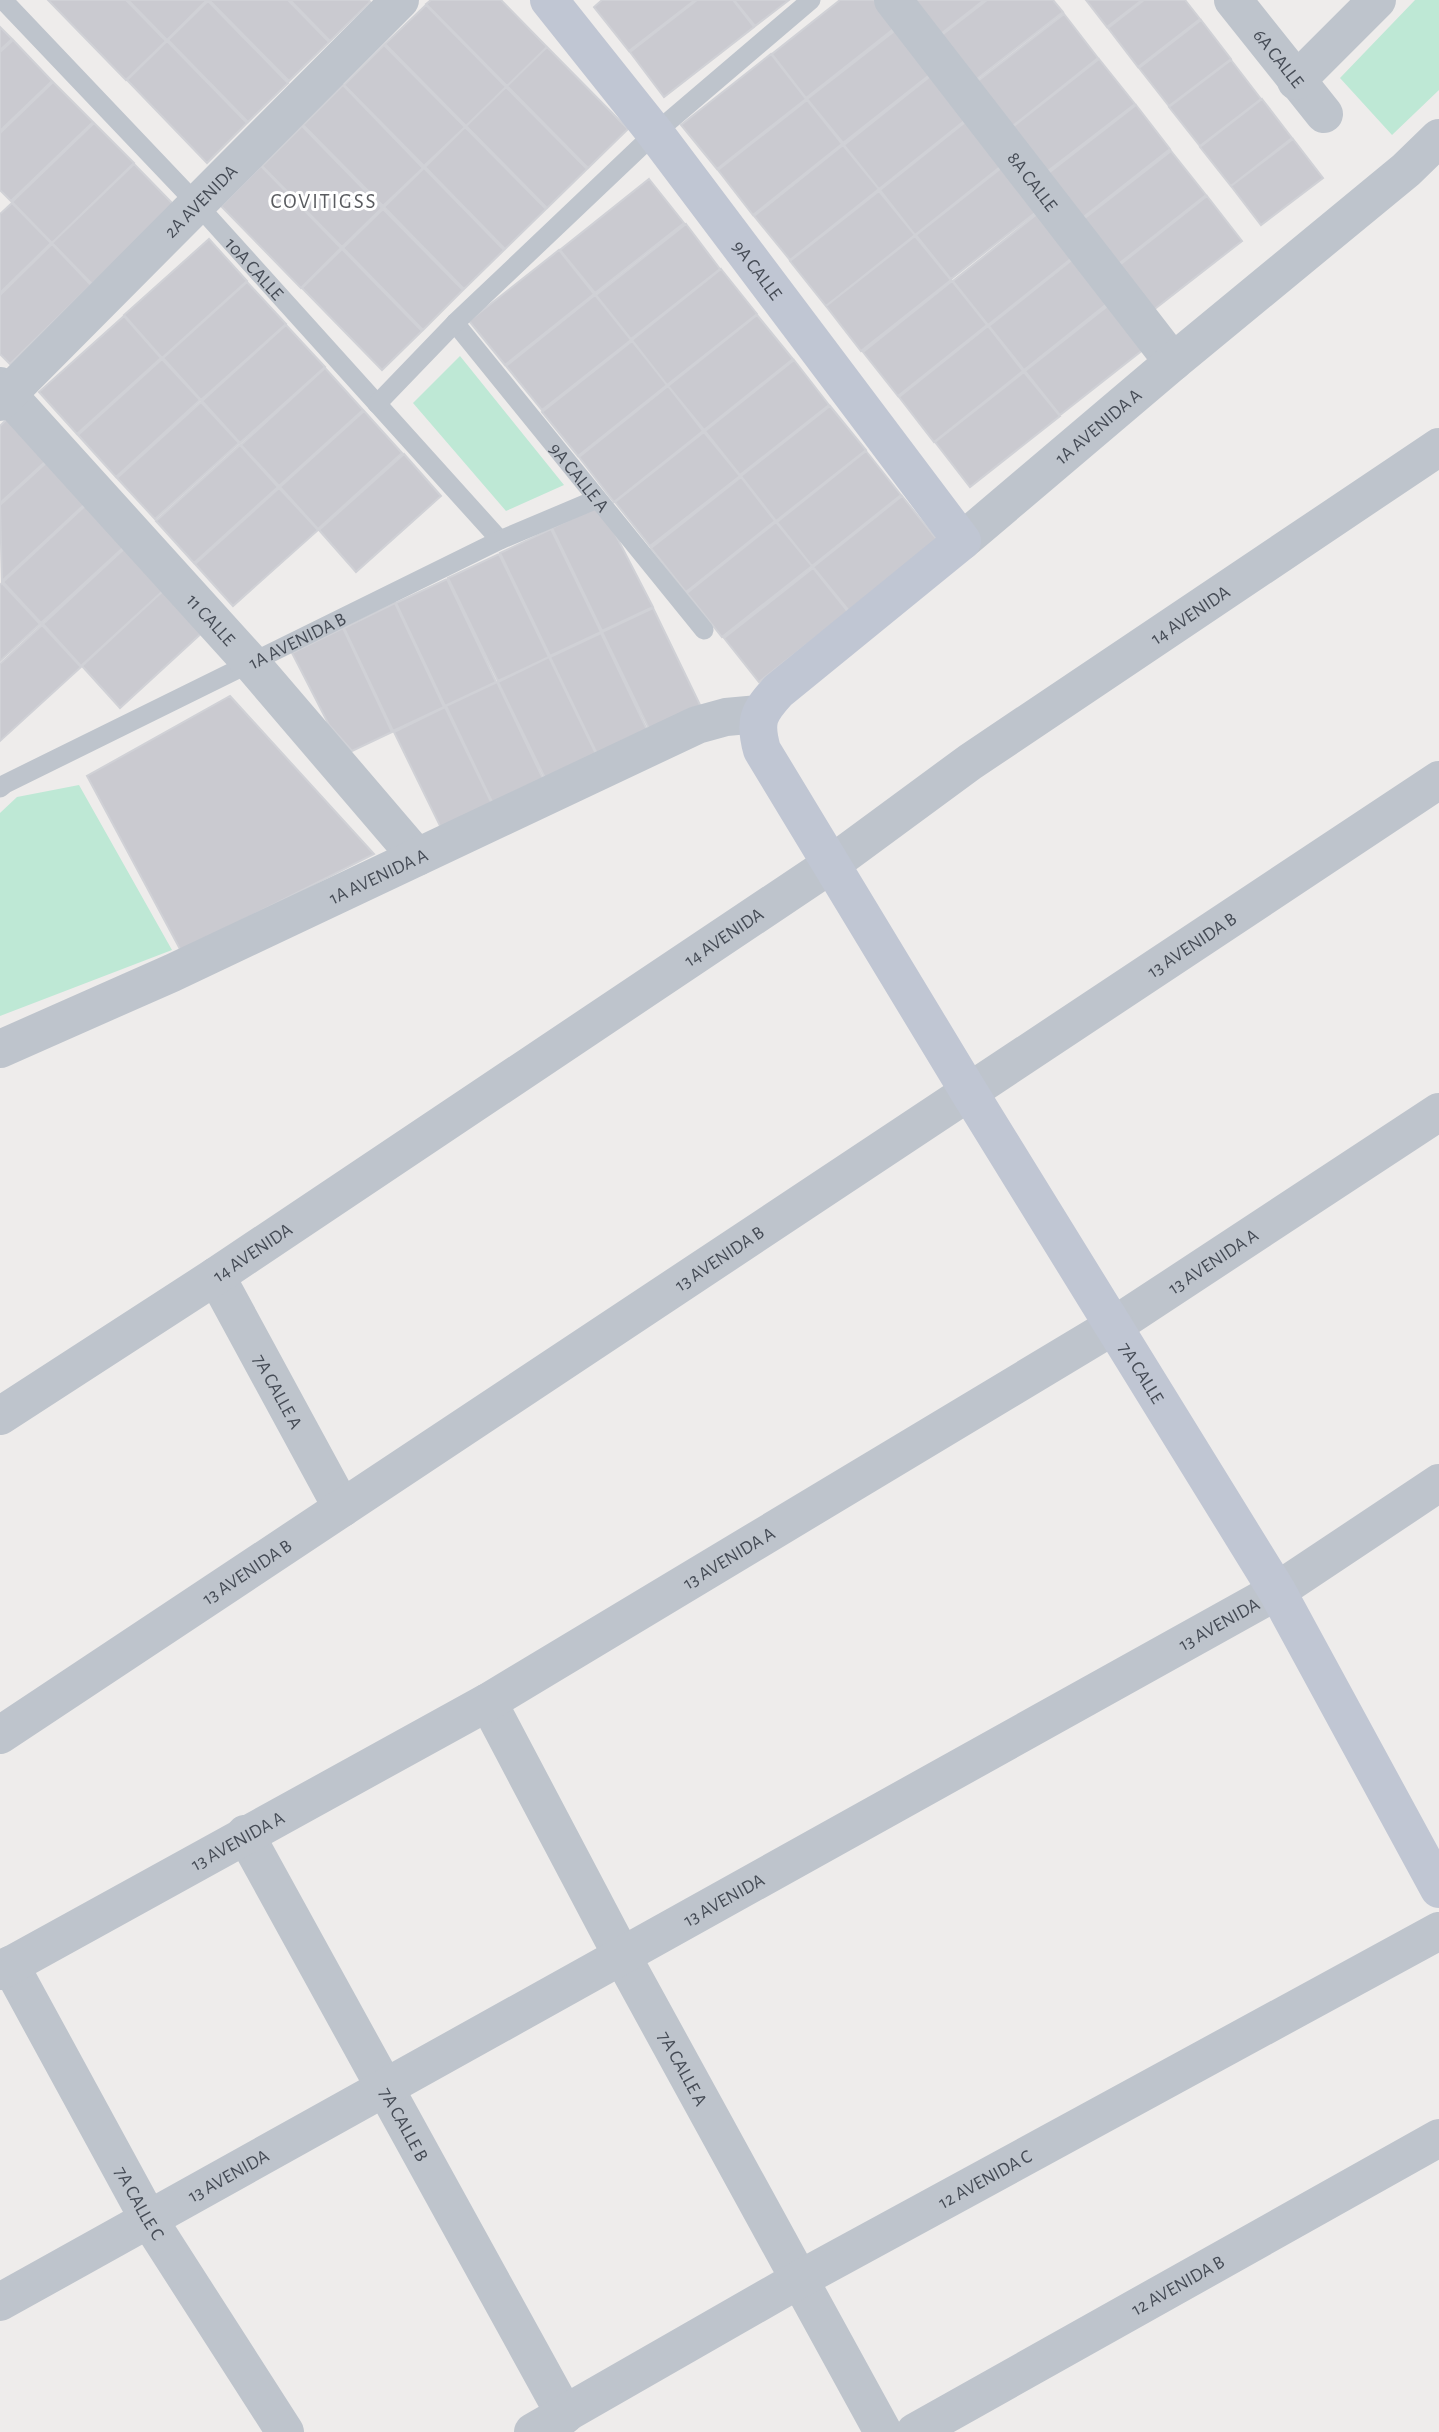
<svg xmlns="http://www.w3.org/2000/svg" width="1439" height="2432" font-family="'Alegreya Sans',sans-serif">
  <rect width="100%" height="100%" fill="#eeeceb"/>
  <!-- green -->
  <path fill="#bee8d5" d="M 1415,0 L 1439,0 L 1439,90 L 1392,135 L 1340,78 Z
    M 460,356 L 564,485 L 506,511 L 413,403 Z
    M 79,785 L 172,950 L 0,1016 L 0,813 L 17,797 Z"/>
  <!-- building -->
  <path fill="#cacad0" stroke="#d0d1d6" stroke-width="2" d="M 48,0 L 126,0 L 166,41 L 126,80 Z
    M 128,0 L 207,0 L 167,40 Z
    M 209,0 L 288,0 L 329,42 L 289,81 Z
    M 290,0 L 369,0 L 370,2 L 330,41 Z
    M 431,0 L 501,0 L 547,47 L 507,86 L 426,4 Z
    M 602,0 L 695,0 L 629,51 L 594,7 Z
    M 697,0 L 733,0 L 754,27 L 664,97 L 630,52 Z
    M 734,0 L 789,0 L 755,26 Z
    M 840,0 L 874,0 L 896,27 L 806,98 L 772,54 Z
    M 908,0 L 984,0 L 937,37 Z
    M 987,0 L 1053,0 L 1063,12 L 973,82 L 938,38 Z
    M 1086,0 L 1142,0 L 1107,27 Z
    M 1144,0 L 1185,0 L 1200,19 L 1138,67 L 1108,28 Z
    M 208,1 L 288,83 L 248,122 L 168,40 Z
    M 426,5 L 506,87 L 466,126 L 385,44 Z
    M 1064,14 L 1098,58 L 1009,129 L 974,84 Z
    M 1201,20 L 1231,59 L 1169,106 L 1139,68 Z
    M 0,27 L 12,39 L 0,50 Z
    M 897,29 L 932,73 L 843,143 L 807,99 Z
    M 13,40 L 52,81 L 0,131 L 0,52 Z
    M 167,41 L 247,123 L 207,163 L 127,80 Z
    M 384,45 L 465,127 L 424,166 L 344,85 Z
    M 547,47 L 628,129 L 588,168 L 507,86 Z
    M 771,54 L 806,99 L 717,169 L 681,125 Z
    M 1099,59 L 1135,104 L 1044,174 L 1010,129 Z
    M 1231,60 L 1261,99 L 1200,146 L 1169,107 Z
    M 933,74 L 968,118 L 879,189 L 844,145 Z
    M 53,82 L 93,122 L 11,201 L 0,190 L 0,133 Z
    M 343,85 L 423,168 L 383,206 L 303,125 Z
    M 506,87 L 587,169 L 547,208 L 466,126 Z
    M 1262,99 L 1292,138 L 1231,186 L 1200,147 Z
    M 807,100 L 842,144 L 753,215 L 718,170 Z
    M 1136,105 L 1170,149 L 1081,219 L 1046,175 Z
    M 969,119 L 1005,163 L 915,235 L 880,190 Z
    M 94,123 L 134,163 L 52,243 L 12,202 Z
    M 302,126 L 382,208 L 342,247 L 262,166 Z
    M 465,127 L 546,209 L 505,249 L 425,167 Z
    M 1293,139 L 1323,178 L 1261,225 L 1231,186 Z
    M 843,145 L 879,189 L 790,260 L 754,216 Z
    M 1171,151 L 1206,195 L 1116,266 L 1081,221 Z
    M 134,164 L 174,205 L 92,284 L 52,243 Z
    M 1005,165 L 1040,209 L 951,279 L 916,235 Z
    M 261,166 L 341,248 L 301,288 L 221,206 Z
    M 424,168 L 504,250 L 464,289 L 384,207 Z
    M 649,179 L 684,223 L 595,293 L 560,250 Z
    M 879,191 L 915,235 L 826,306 L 790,261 Z
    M 1207,196 L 1242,241 L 1152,311 L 1117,267 Z
    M 12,203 L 51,243 L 0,293 L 0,214 Z
    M 383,209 L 463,290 L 423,330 L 343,248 Z
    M 1042,210 L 1077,254 L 988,325 L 953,281 Z
    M 686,224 L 720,269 L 631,339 L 596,295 Z
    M 915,236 L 951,280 L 861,351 L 826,306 Z
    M 209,239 L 247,281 L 162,358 L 124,315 Z
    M 52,244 L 91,285 L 10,364 L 0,354 L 0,295 Z
    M 342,249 L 422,331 L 382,370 L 302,288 Z
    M 559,250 L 594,294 L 505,365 L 469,321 Z
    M 1078,255 L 1113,299 L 1024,370 L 989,326 Z
    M 721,269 L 757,314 L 667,385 L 632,340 Z
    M 952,281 L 987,325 L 898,396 L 863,352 Z
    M 247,282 L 286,324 L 201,400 L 163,358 Z
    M 595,295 L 631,340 L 542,410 L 506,366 Z
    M 1114,301 L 1149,345 L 1060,415 L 1025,371 Z
    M 757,315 L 793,359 L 704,430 L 668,386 Z
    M 124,316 L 161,358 L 77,434 L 39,392 Z
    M 286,325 L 325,367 L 240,443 L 202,401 Z
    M 988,326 L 1023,371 L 934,442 L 899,397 Z
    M 632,341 L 667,385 L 578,456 L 542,412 Z
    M 162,359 L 200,400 L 116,477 L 78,435 Z
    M 794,360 L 829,405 L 740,475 L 705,431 Z
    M 325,368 L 363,410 L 279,486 L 241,445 Z
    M 1024,372 L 1060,416 L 970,487 L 935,442 Z
    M 668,386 L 703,431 L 614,502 L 579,457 Z
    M 201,402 L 239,443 L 155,519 L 117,478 Z
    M 830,406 L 866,450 L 776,521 L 741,476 Z
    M 364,411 L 402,453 L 318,529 L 280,487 Z
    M 7,419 L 46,461 L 0,503 L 0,426 Z
    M 704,432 L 740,476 L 650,546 L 615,502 Z
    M 240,445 L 278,487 L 194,563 L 156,521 Z
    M 866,451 L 901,495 L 812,566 L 777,522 Z
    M 404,454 L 441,496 L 356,572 L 319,530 Z
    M 47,462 L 86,503 L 2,581 L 0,505 Z
    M 741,477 L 775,521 L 686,592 L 651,548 Z
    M 279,488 L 318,530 L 233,606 L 195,564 Z
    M 902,496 L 938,541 L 849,611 L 813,567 Z
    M 87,504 L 125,546 L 41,623 L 3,582 Z
    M 596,507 L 610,524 L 653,607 L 602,631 L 552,528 Z
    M 776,522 L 812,566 L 722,637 L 687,593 Z
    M 551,529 L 601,632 L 550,656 L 500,553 Z
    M 126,547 L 165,589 L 81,666 L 43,624 Z
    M 499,554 L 549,657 L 498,681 L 448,578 Z
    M 813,568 L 848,612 L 759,682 L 724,638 Z
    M 447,579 L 496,682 L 445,706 L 396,603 Z
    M 2,583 L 40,624 L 0,661 L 0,585 Z
    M 165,589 L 204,631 L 120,708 L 82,666 Z
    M 395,603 L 444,707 L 393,731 L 344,628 Z
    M 653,608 L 703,711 L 652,735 L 602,632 Z
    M 42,625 L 81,667 L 0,741 L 0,664 Z
    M 343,628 L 392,732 L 352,751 L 329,725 L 292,653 Z
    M 601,633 L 650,736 L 600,760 L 550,657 Z
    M 549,657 L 599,760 L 548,784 L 498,682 Z
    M 497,682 L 546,785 L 496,810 L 446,706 Z
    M 230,696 L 374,854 L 181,951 L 87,776 Z
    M 445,707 L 495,810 L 444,834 L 394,732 Z"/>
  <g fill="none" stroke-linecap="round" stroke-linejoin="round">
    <!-- service -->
    <g stroke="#bec4cc" stroke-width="19">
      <path id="s1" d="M 3,0 L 196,203 L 500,540"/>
      <path id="s2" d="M 455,323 L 704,630"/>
      <path d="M 377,404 L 455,323 L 655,133 L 811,0"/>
      <path id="s3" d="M 0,788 L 5,784 L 500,540 L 597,499"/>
    </g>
    <!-- minor -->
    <g stroke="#bec4cc" stroke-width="38">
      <path id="s4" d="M 893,0 L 1173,362"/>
      <path id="s5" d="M 1233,0 L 1324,114"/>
      <path d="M 1296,81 L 1377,0"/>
      <path id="s6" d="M 0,386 L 251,663 L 417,857"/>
      <path id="s7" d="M 0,402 L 400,0"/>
      <path id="s8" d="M 0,1049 L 172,973 L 697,725 L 726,717 L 759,714"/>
      <path id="s9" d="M 216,1276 L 342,1508"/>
      <path id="s10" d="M 1115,1325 L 1439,1112"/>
      <path id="s11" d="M 0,1416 L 216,1276 L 830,865 L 970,762 L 1439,447"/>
      <path id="s12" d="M 488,1702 L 622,1956 L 883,2432"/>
      <path id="s13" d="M 0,1735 L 1439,780"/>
      <path id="s14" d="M 245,1834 L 565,2415"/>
      <path id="s15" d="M 10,1965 L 149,2220 L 285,2432"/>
      <path id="s16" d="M 0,2302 L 1277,1591 L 1439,1483"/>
      <path id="s17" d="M 533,2432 L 800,2279 L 1439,1931"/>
      <path id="s18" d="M 915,2432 L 1439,2138"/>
    </g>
    <!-- tertiary -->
    <g stroke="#bec4cc" stroke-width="38">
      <path id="s19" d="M 962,541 L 1173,362 L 1406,170 L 1439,138"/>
      <path id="s20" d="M 0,1971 L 488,1702 L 1115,1325"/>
    </g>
    <!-- secondary -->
    <path stroke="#c0c6d3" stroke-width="38" id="s21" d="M 549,0 L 655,133 L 962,541 L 778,691 C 758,713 754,721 762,750 L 969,1092 L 1277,1591 L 1439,1889"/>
  </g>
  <g text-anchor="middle" stroke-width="6" stroke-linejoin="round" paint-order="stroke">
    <!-- street labels -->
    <g font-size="19" fill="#464c56" stroke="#fff">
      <text dy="7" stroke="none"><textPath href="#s5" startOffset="74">6A CALLE</textPath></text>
      <text dy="7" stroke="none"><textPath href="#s4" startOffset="229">8A CALLE</textPath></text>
      <text dy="7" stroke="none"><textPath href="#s7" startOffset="284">2A AVENIDA</textPath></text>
      <text dy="7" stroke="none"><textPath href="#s1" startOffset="368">10A CALLE</textPath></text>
      <text dy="7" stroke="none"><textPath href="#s21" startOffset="341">9A CALLE</textPath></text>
      <text dy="7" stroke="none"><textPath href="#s19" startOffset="178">1A AVENIDA A</textPath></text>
      <text dy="7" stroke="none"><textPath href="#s2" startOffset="198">9A CALLE A</textPath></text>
      <text dy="7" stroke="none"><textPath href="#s11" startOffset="1435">14 AVENIDA</textPath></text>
      <text dy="7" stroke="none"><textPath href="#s6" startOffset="315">11 CALLE</textPath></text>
      <text dy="7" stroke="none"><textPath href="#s3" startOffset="332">1A AVENIDA B</textPath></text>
      <text dy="7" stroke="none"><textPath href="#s8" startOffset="416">1A AVENIDA A</textPath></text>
      <text dy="7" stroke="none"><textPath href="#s11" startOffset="868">14 AVENIDA</textPath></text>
      <text dy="7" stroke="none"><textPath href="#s13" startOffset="1430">13 AVENIDA B</textPath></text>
      <text dy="7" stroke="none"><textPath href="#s11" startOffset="301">14 AVENIDA</textPath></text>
      <text dy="7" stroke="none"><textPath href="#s13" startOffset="863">13 AVENIDA B</textPath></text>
      <text dy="7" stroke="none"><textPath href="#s10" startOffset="117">13 AVENIDA A</textPath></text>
      <text dy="7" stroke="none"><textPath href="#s21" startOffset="1713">7A CALLE</textPath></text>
      <text dy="7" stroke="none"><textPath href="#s9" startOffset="131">7A CALLE A</textPath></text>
      <text dy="7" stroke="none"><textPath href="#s20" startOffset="838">13 AVENIDA A</textPath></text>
      <text dy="7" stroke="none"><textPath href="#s13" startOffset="296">13 AVENIDA B</textPath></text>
      <text dy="7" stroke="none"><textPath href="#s16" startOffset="1395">13 AVENIDA</textPath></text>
      <text dy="7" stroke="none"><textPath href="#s20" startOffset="271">13 AVENIDA A</textPath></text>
      <text dy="7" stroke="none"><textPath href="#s16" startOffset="828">13 AVENIDA</textPath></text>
      <text dy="7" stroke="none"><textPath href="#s12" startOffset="415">7A CALLE A</textPath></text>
      <text dy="7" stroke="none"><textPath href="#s14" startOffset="331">7A CALLE B</textPath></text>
      <text dy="7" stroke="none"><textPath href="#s16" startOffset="261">13 AVENIDA</textPath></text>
      <text dy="7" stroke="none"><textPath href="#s17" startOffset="518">12 AVENIDA C</textPath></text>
      <text dy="7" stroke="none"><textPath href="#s15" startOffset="271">7A CALLE C</textPath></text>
      <text dy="7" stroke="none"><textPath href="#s18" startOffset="301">12 AVENIDA B</textPath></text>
    </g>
    <!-- neighbourhood labels -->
    <g font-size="21" letter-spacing="2" fill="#595b5f" stroke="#fff">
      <text x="324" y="208">COVITIGSS</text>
    </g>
  </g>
</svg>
